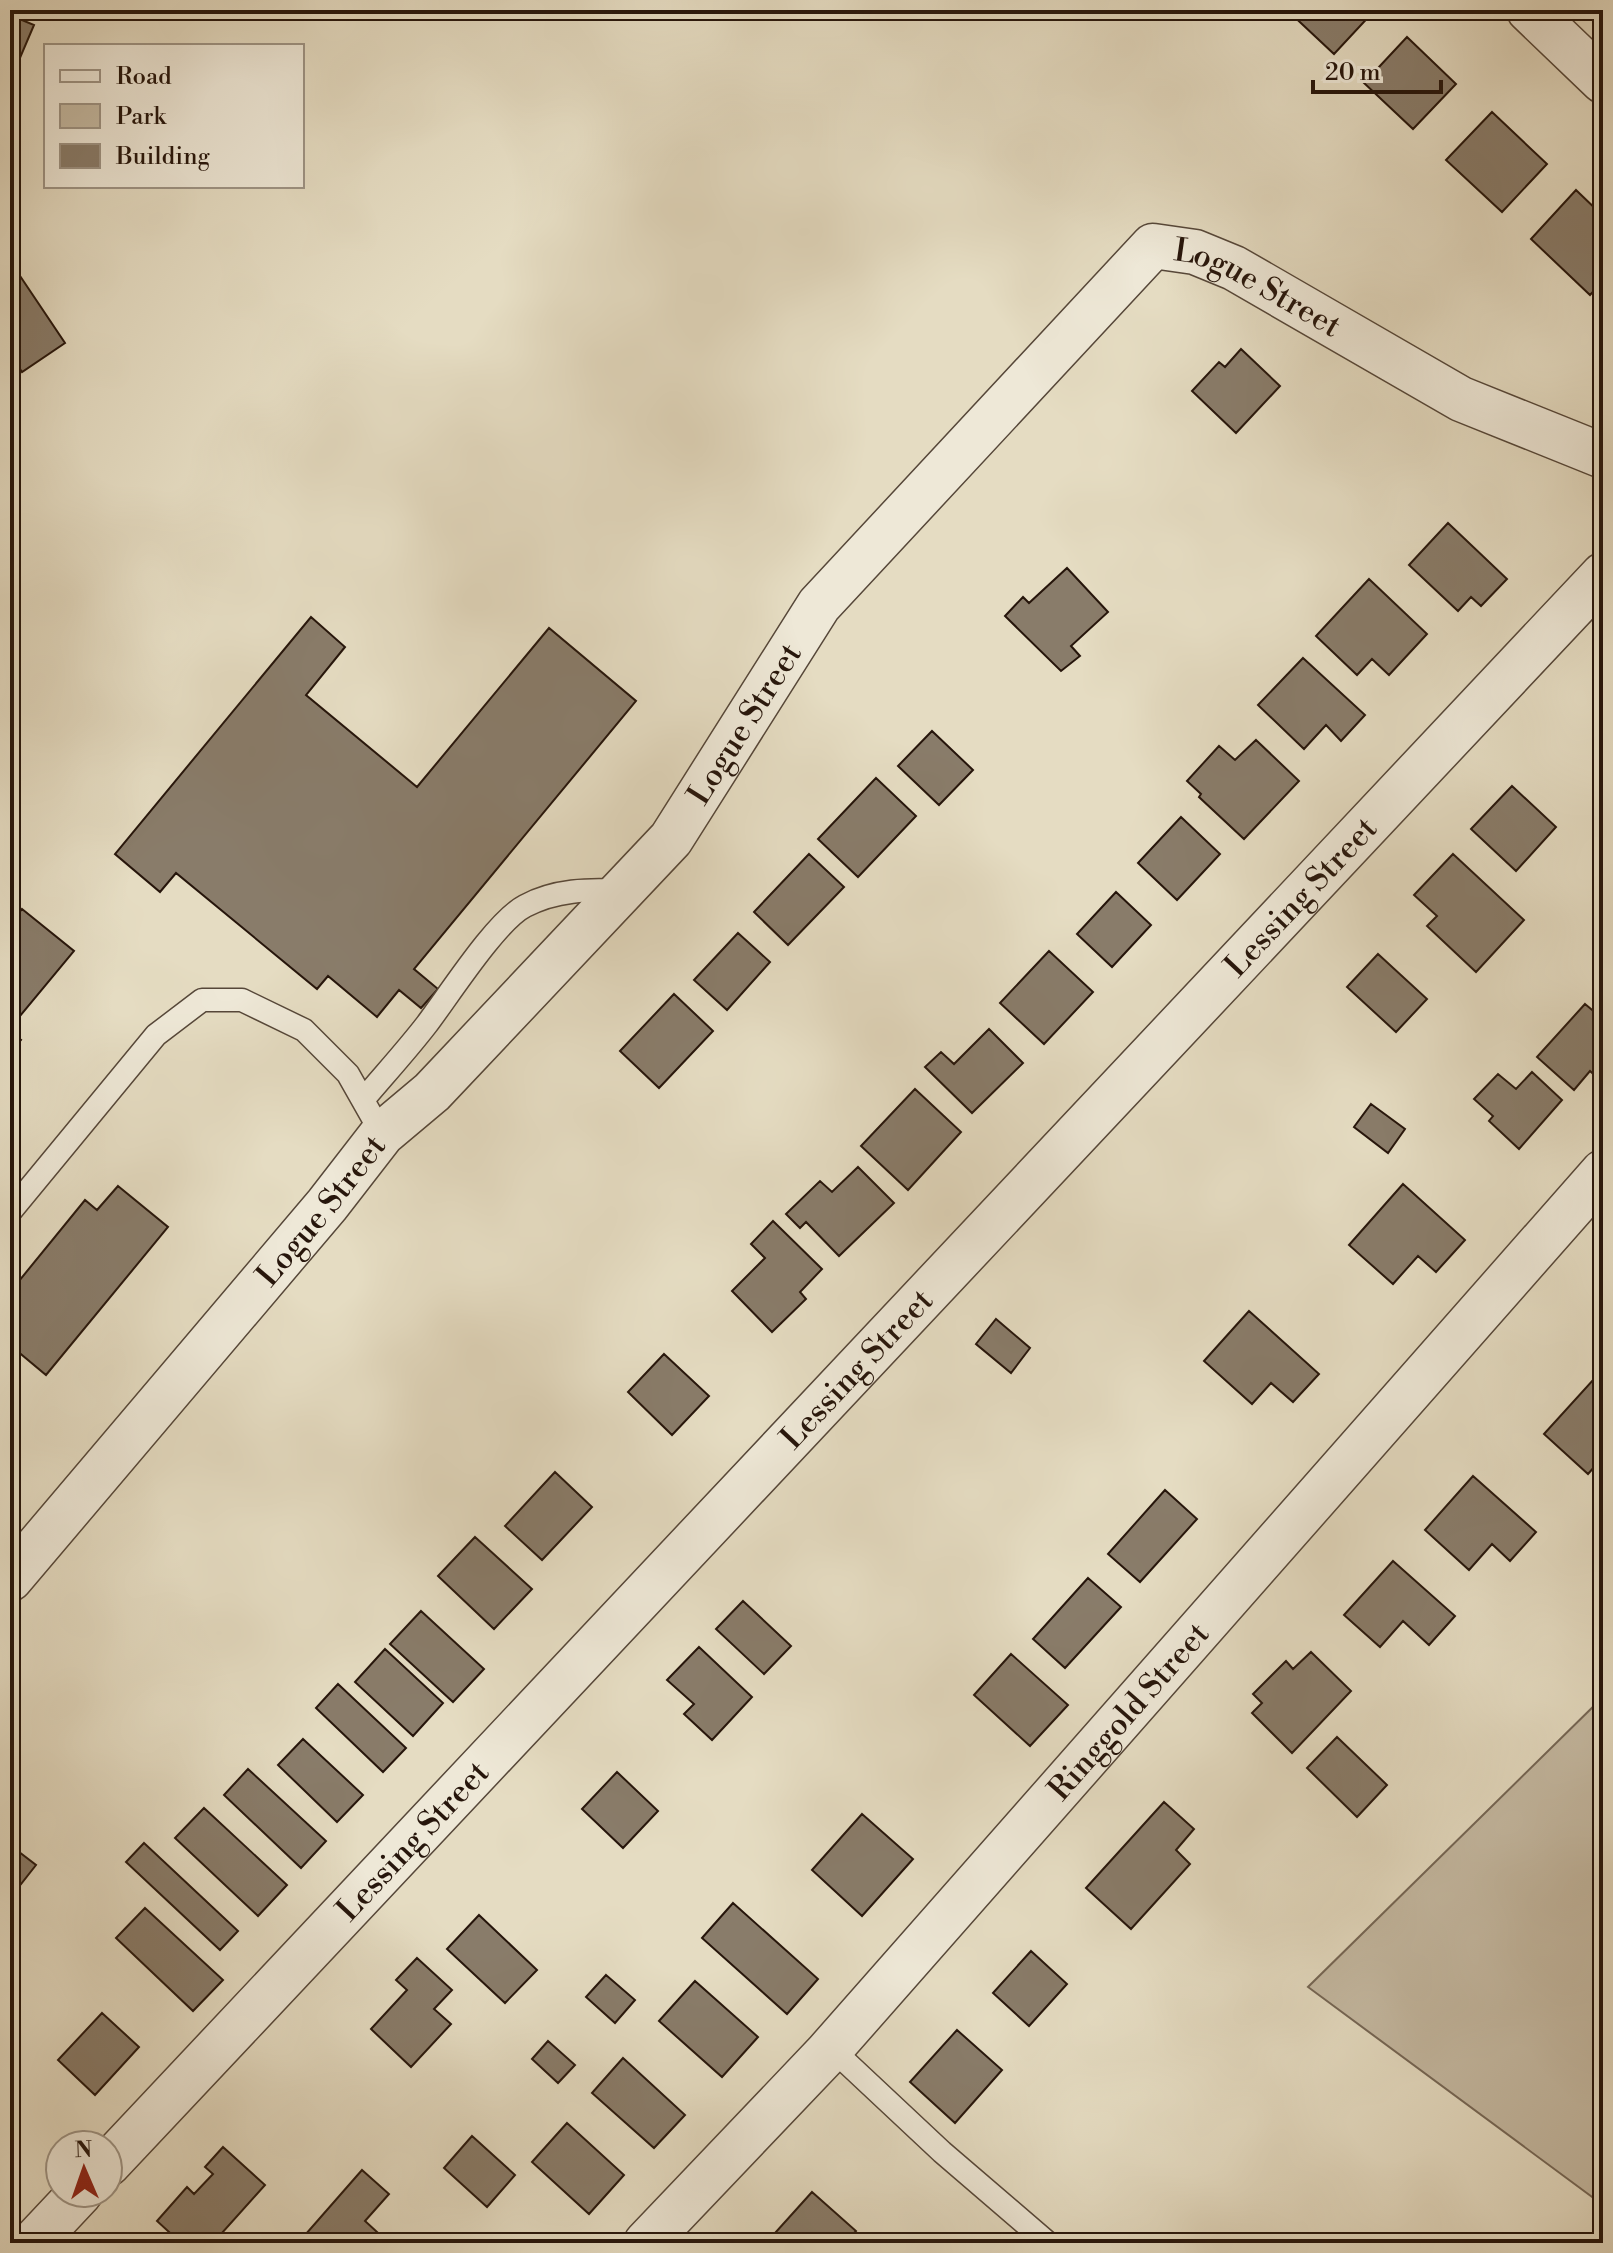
<svg xmlns="http://www.w3.org/2000/svg" width="1613" height="2253" font-family="'Libre Bodoni',serif">
  <rect width="100%" height="100%" fill="#e5dcc2"/>
  <filter id="stains"><feTurbulence type="fractalNoise" baseFrequency=".0025" numOctaves="4"/><feColorMatrix values="0 0 0 0 .2 0 0 0 0 .09 0 0 0 0 .02 0 0 0 .5 -.17"/></filter>
  <radialGradient id="worn" r=".72"><stop offset=".6" stop-color="#630" stop-opacity="0"/><stop offset="1" stop-color="#630" stop-opacity=".3"/></radialGradient>
  <!-- green -->
  <path fill="#c5baa3" stroke="#766857" stroke-width="2" d="M 1603,1697 L 1603,2205 L 1308,1987 Z"/>
  <!-- building -->
  <path fill="#897c6a" stroke="#26150b" stroke-width="2" d="M 1287,10 L 1375,10 L 1334,54 Z
    M 10,15 L 34,25 L 14,72 L 10,70 Z
    M 1407,37 L 1456,84 L 1413,129 L 1364,83 Z
    M 1492,112 L 1547,164 L 1502,212 L 1446,160 Z
    M 1576,190 L 1603,216 L 1603,281 L 1590,295 L 1531,239 Z
    M 10,261 L 65,343 L 22,372 L 10,354 Z
    M 1241,349 L 1280,386 L 1236,433 L 1192,391 L 1219,362 L 1225,367 Z
    M 1448,523 L 1507,579 L 1481,606 L 1471,597 L 1458,611 L 1409,565 Z
    M 1067,568 L 1108,612 L 1071,646 L 1080,656 L 1061,671 L 1005,616 L 1023,597 L 1029,603 Z
    M 1369,579 L 1427,634 L 1389,675 L 1372,659 L 1357,675 L 1316,636 Z
    M 311,617 L 345,647 L 306,695 L 417,787 L 549,628 L 636,701 L 414,969 L 438,989 L 421,1008 L 399,990 L 377,1017 L 328,976 L 317,989 L 176,873 L 160,892 L 115,854 Z
    M 1303,658 L 1365,715 L 1341,741 L 1326,725 L 1304,749 L 1258,705 Z
    M 932,731 L 973,770 L 939,805 L 898,766 Z
    M 1256,740 L 1299,781 L 1244,839 L 1199,797 L 1201,794 L 1187,781 L 1219,746 L 1235,760 Z
    M 876,778 L 916,816 L 858,877 L 818,839 Z
    M 1512,786 L 1556,827 L 1516,871 L 1471,829 Z
    M 1181,817 L 1220,854 L 1177,900 L 1138,863 Z
    M 809,854 L 844,887 L 788,945 L 754,912 Z
    M 1453,854 L 1524,920 L 1476,972 L 1427,926 L 1437,916 L 1414,895 Z
    M 1116,892 L 1151,925 L 1112,967 L 1077,934 Z
    M 22,909 L 74,951 L 10,1028 L 10,923 Z
    M 738,933 L 770,962 L 727,1010 L 694,980 Z
    M 1049,951 L 1093,992 L 1044,1044 L 1000,1003 Z
    M 1378,954 L 1427,999 L 1396,1032 L 1347,987 Z
    M 674,994 L 713,1031 L 659,1088 L 620,1051 Z
    M 1585,1004 L 1603,1019 L 1603,1079 L 1601,1081 L 1590,1071 L 1574,1090 L 1537,1057 Z
    M 989,1029 L 1023,1063 L 972,1113 L 925,1067 L 941,1052 L 954,1064 Z
    M 10,1031 L 21,1040 L 10,1053 Z
    M 1532,1072 L 1562,1100 L 1519,1149 L 1489,1121 L 1493,1116 L 1474,1099 L 1498,1074 L 1516,1089 Z
    M 915,1089 L 961,1132 L 908,1190 L 861,1146 Z
    M 1371,1104 L 1405,1129 L 1388,1153 L 1354,1127 Z
    M 858,1167 L 894,1203 L 839,1256 L 806,1222 L 800,1228 L 786,1214 L 820,1181 L 832,1192 Z
    M 1403,1184 L 1465,1240 L 1436,1272 L 1418,1256 L 1393,1284 L 1349,1245 Z
    M 118,1186 L 168,1227 L 46,1375 L 10,1345 L 10,1314 L 16,1307 L 10,1302 L 10,1292 L 85,1200 L 97,1210 Z
    M 773,1221 L 822,1269 L 800,1292 L 806,1299 L 772,1332 L 732,1291 L 765,1258 L 751,1244 Z
    M 1249,1311 L 1319,1374 L 1293,1402 L 1271,1383 L 1252,1404 L 1204,1361 Z
    M 996,1319 L 1030,1348 L 1011,1373 L 976,1344 Z
    M 664,1354 L 709,1396 L 672,1435 L 628,1392 Z
    M 1603,1369 L 1603,1457 L 1588,1474 L 1544,1434 Z
    M 555,1472 L 592,1507 L 542,1560 L 505,1526 Z
    M 1473,1476 L 1536,1532 L 1510,1561 L 1492,1544 L 1469,1570 L 1425,1530 Z
    M 1165,1490 L 1197,1519 L 1140,1582 L 1108,1554 Z
    M 475,1537 L 532,1589 L 494,1629 L 438,1576 Z
    M 1393,1561 L 1455,1616 L 1429,1645 L 1403,1621 L 1380,1647 L 1344,1615 Z
    M 1088,1578 L 1121,1607 L 1065,1668 L 1033,1639 Z
    M 743,1601 L 791,1646 L 764,1674 L 716,1629 Z
    M 421,1611 L 484,1669 L 453,1702 L 390,1644 Z
    M 699,1647 L 752,1697 L 712,1740 L 684,1714 L 694,1704 L 667,1680 Z
    M 385,1649 L 443,1703 L 413,1736 L 355,1682 Z
    M 1311,1652 L 1351,1691 L 1292,1753 L 1252,1713 L 1262,1703 L 1253,1694 L 1286,1661 L 1293,1669 Z
    M 1011,1654 L 1068,1705 L 1030,1746 L 974,1695 Z
    M 338,1684 L 406,1748 L 383,1772 L 316,1708 Z
    M 1337,1737 L 1387,1785 L 1357,1817 L 1307,1768 Z
    M 303,1739 L 363,1795 L 337,1822 L 278,1765 Z
    M 248,1769 L 326,1841 L 301,1868 L 224,1795 Z
    M 617,1772 L 658,1811 L 623,1848 L 582,1809 Z
    M 1164,1802 L 1194,1829 L 1176,1850 L 1190,1864 L 1131,1929 L 1086,1888 Z
    M 204,1808 L 287,1885 L 258,1916 L 175,1838 Z
    M 862,1814 L 913,1859 L 862,1916 L 812,1870 Z
    M 144,1843 L 238,1931 L 220,1950 L 126,1862 Z
    M 10,1845 L 36,1865 L 10,1898 Z
    M 733,1903 L 818,1979 L 787,2014 L 702,1938 Z
    M 145,1908 L 223,1980 L 193,2011 L 116,1938 Z
    M 479,1915 L 537,1970 L 505,2003 L 447,1949 Z
    M 1031,1951 L 1067,1984 L 1029,2026 L 993,1993 Z
    M 417,1958 L 452,1990 L 434,2009 L 451,2024 L 411,2067 L 371,2029 L 407,1990 L 396,1980 Z
    M 606,1975 L 635,2000 L 615,2023 L 586,1997 Z
    M 695,1981 L 758,2037 L 722,2077 L 659,2021 Z
    M 102,2013 L 139,2047 L 95,2095 L 58,2060 Z
    M 957,2030 L 1002,2070 L 955,2123 L 910,2082 Z
    M 548,2041 L 575,2065 L 558,2083 L 532,2059 Z
    M 623,2058 L 685,2115 L 654,2148 L 592,2093 Z
    M 567,2123 L 624,2175 L 589,2214 L 532,2162 Z
    M 472,2136 L 515,2175 L 487,2207 L 444,2168 Z
    M 223,2147 L 265,2185 L 213,2243 L 181,2243 L 157,2221 L 187,2187 L 194,2194 L 213,2174 L 205,2167 Z
    M 362,2170 L 389,2194 L 365,2221 L 389,2243 L 298,2243 Z
    M 812,2192 L 856,2231 L 845,2243 L 766,2243 Z"/>
  <g fill="none" stroke-linecap="round" stroke-linejoin="round">
    <defs>
      <path id="service" d="M 363,1100 C 384,1075 407,1050 427,1024 C 449,995 496,921 525,906 C 555,890 588,889 622,891
        M 10,1212 L 156,1035 L 202,1000 L 242,1000 L 304,1030 L 348,1074 L 382,1134
        M 831,2048 L 942,2152 L 1048,2243"/>
      <g id="minor">
        <path d="M 1529,10 L 1603,81"/>
        <path id="s1" d="M 10,1579 L 327,1205 L 382,1134 L 432,1092 L 671,839 L 819,605 L 1153,246 L 1195,252 L 1234,268 L 1461,399 L 1603,456"/>
        <path id="s2" d="M 108,2164 L 1603,575"/>
        <path d="M 33,2243 L 80,2193"/>
        <path id="s3" d="M 646,2243 L 826,2054 L 1603,1172"/>
      </g>
    </defs>
    <!-- service casing -->
    <use href="#service" stroke="#564739" stroke-width="25"/>
    <!-- minor casing -->
    <use href="#minor" stroke="#564739" stroke-width="47"/>
    <!-- service -->
    <use href="#service" stroke="#eee8d7" stroke-width="22"/>
    <!-- minor -->
    <use href="#minor" stroke="#eee8d7" stroke-width="44"/>
  </g>
  <g text-anchor="middle" stroke-width="6" stroke-linejoin="round" paint-order="stroke">
    <!-- street labels -->
    <g font-size="32" fill="#26150b" stroke="#eee8d7">
      <text dy="11" stroke="none"><textPath href="#s1" startOffset="1874">Logue Street</textPath></text>
      <text dy="11" stroke="none"><textPath href="#s1" startOffset="1130">Logue Street</textPath></text>
      <text dy="11" stroke="none"><textPath href="#s2" startOffset="1740">Lessing Street</textPath></text>
      <text dy="11" stroke="none"><textPath href="#s1" startOffset="482">Logue Street</textPath></text>
      <text dy="11" stroke="none"><textPath href="#s2" startOffset="1092">Lessing Street</textPath></text>
      <text dy="11" stroke="none"><textPath href="#s3" startOffset="718">Ringgold Street</textPath></text>
      <text dy="11" stroke="none"><textPath href="#s2" startOffset="444">Lessing Street</textPath></text>
    </g>
  </g>
  <!-- margin -->
  <rect width="1613" height="2253" fill="none" stroke="#e5dcc2" stroke-width="40"/>
  <rect x="12" y="12" width="1589" height="2229" fill="none" stroke="#26150b" stroke-width="4"/>
  <rect x="20" y="20" width="1573" height="2213" fill="none" stroke="#26150b" stroke-width="2"/>
  <!-- legend -->
  <rect x="44" y="44" width="260" height="144" fill="#eee8d7" stroke="#9e9485" stroke-width="2"/>
  <rect x="60" y="70" width="40" height="12" fill="#eee8d7" stroke="#9e9485" stroke-width="2"/>
  <text x="116" y="84" font-size="24" fill="#26150b">Road</text>
  <rect x="60" y="104" width="40" height="24" fill="#c5baa3" stroke="#9e9485" stroke-width="2"/>
  <text x="116" y="124" font-size="24" fill="#26150b">Park</text>
  <rect x="60" y="144" width="40" height="24" fill="#897c6a" stroke="#9e9485" stroke-width="2"/>
  <text x="116" y="164" font-size="24" fill="#26150b">Building</text>
  <!-- north arrow -->
  <g transform="translate(84 2169) rotate(358)"><circle r="38" fill="#eee8d7" stroke="#9e9485" stroke-width="2"/>
  <path d="M0-6L14 30L0 20L-14 30Z" fill="#8f2418"/>
  <text y="-12" font-size="22" font-weight="bold" text-anchor="middle" fill="#26150b">N</text>
  </g>
  <!-- scale -->
  <path d="M1313 80v12h128v-12" fill="none" stroke="#26150b" stroke-width="4"/>
  <text x="1325" y="80" font-size="24" fill="#26150b" stroke="#eee8d7" stroke-width="6" paint-order="stroke">20 m</text>
  <rect width="100%" height="100%" filter="url(#stains)"/>
  <rect width="100%" height="100%" fill="url(#worn)"/>
</svg>
